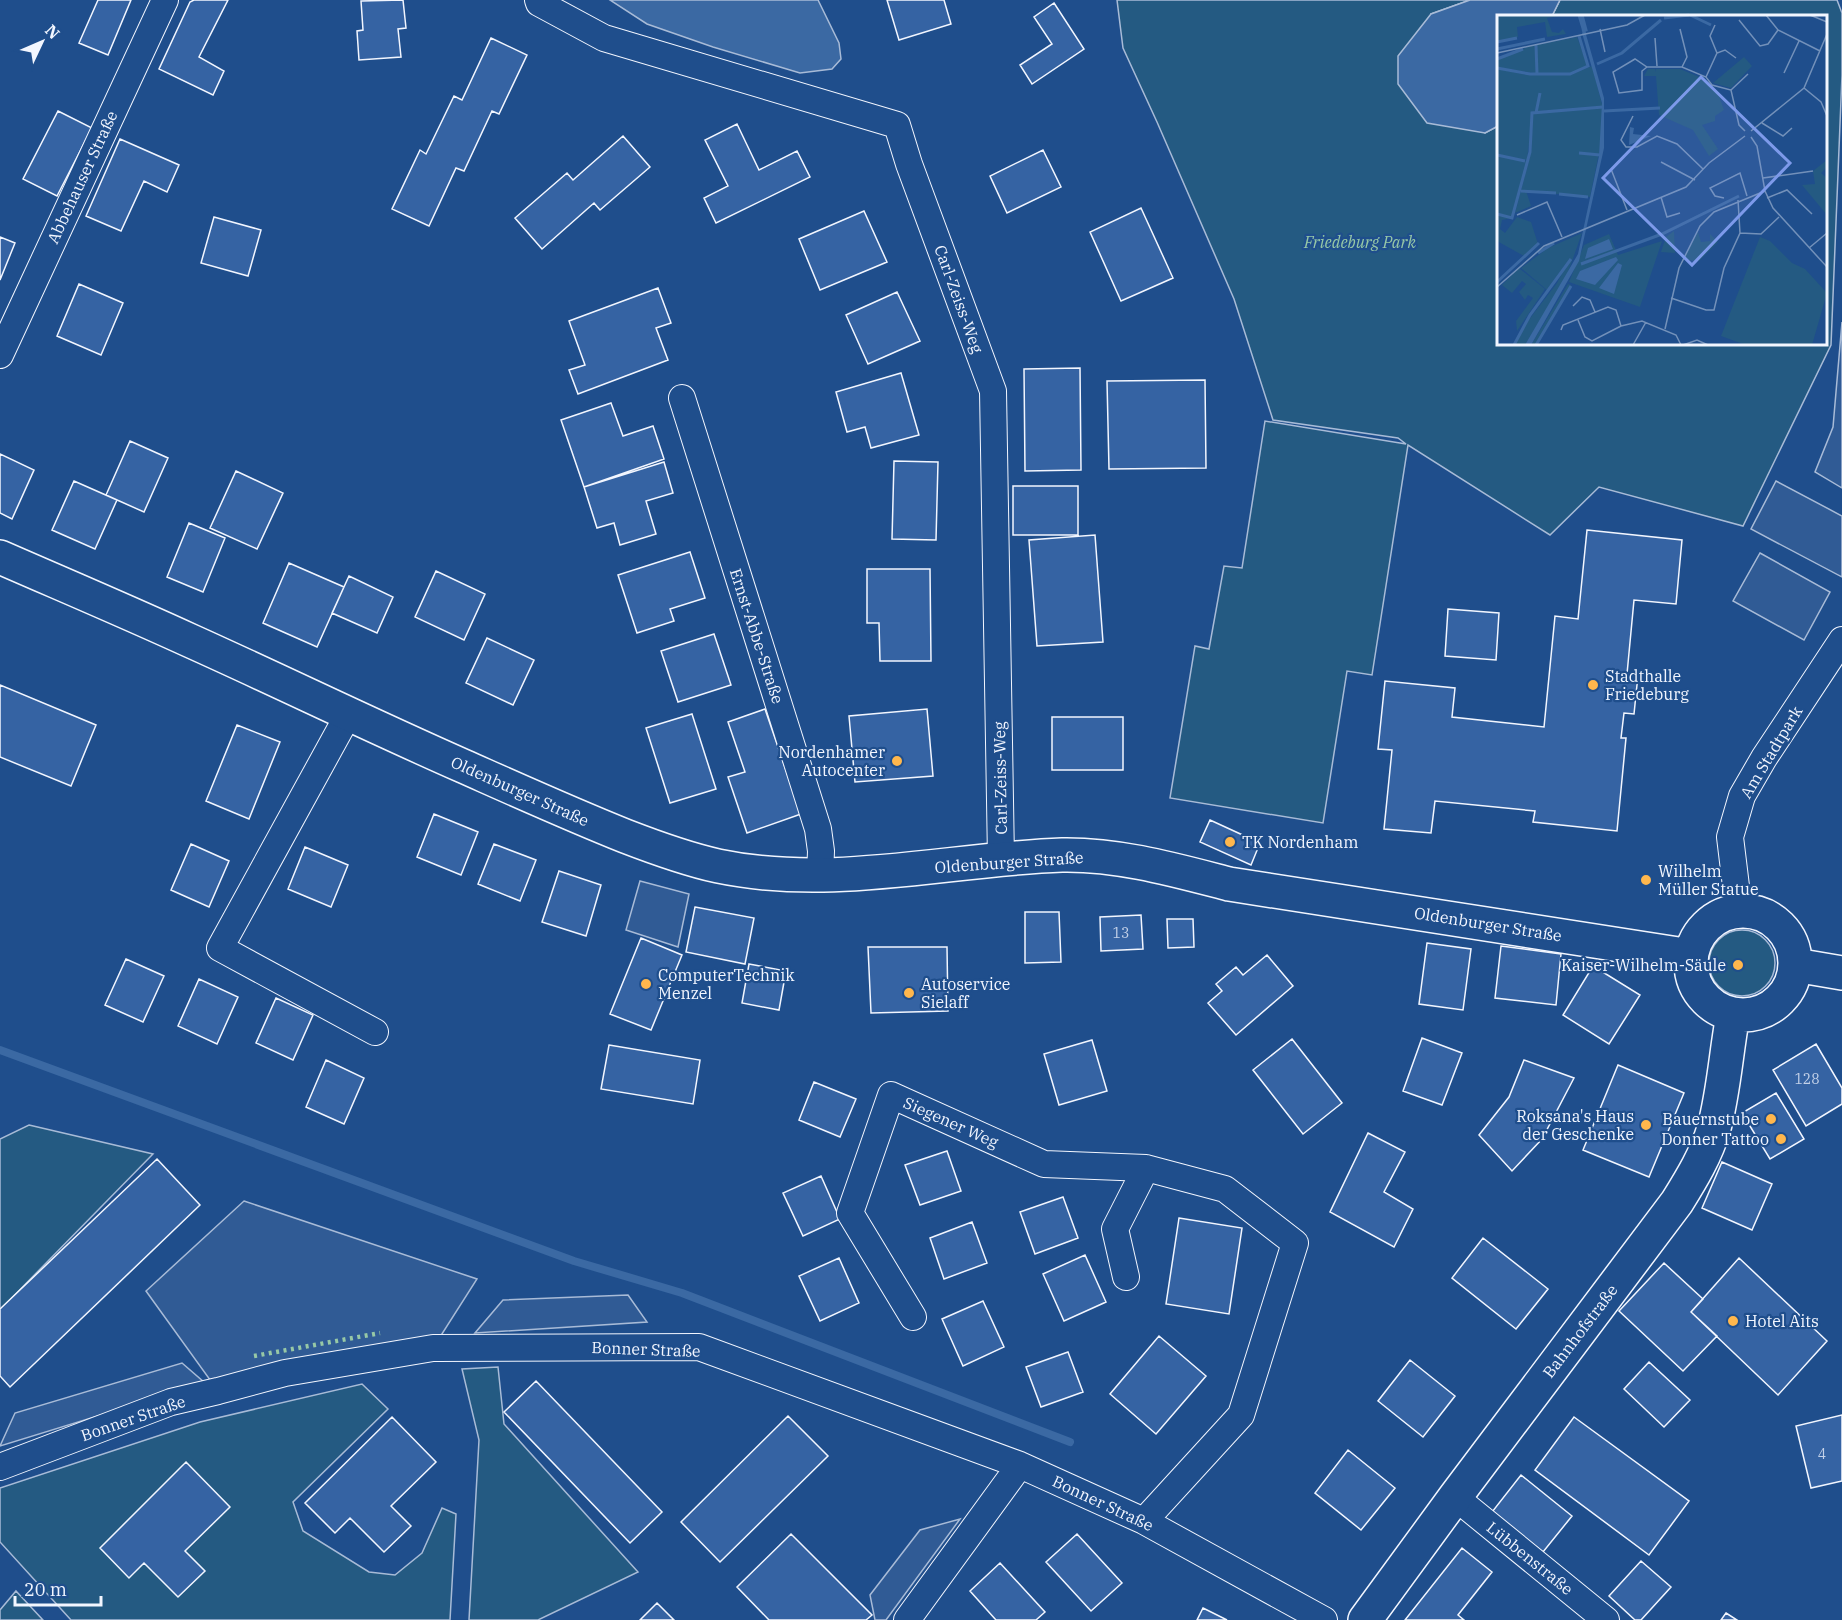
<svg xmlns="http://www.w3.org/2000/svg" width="1842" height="1620" font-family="'IBM Plex Serif',serif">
  <rect width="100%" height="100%" fill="#1f4e8c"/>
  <!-- green -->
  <path fill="#245a82" stroke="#a8bbd7" stroke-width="1.5" d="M 1117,0 L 1470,0 L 1431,14 L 1485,133 L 1498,126 L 1498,344 L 1826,344 L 1826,16 L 1552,16 L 1560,0 L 1837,0 L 1842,13 L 1842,75 L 1831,345 L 1743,526 L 1599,487 L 1550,535 L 1408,445 L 1372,675 L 1347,671 L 1323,823 L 1170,798 L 1195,646 L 1209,649 L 1224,566 L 1242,568 L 1265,421 L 1406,444 L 1398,438 L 1273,420 L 1234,299 L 1157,122 L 1123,48 Z
    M1709 963a33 33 0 1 1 66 0a33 33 0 1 1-66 0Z
    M 29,1125 L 153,1154 L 0,1310 L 0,1139 Z
    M 498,1367 L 504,1424 L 638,1572 L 538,1620 L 469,1620 L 479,1440 L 462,1369 Z
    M 362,1384 L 388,1409 L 293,1502 L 303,1531 L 369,1572 L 395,1575 L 422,1553 L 442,1508 L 456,1514 L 450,1620 L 71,1620 L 0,1542 L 0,1488 L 200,1422 Z
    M 16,1591 L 43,1620 L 0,1620 L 0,1610 Z"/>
  <!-- parking -->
  <path fill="#305b95" stroke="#a8bbd7" stroke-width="1.5" d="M 1842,322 L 1842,488 L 1815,472 L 1833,427 Z
    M 1776,481 L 1842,516 L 1842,577 L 1751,529 Z
    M 1760,553 L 1830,592 L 1804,640 L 1733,601 Z
    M 640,881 L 689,894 L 678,947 L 626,930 Z
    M 244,1201 L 477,1279 L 433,1348 L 218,1391 L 146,1291 Z
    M 628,1295 L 647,1322 L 475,1333 L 503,1300 Z
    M 182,1363 L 205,1383 L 0,1446 L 15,1413 Z
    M 960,1519 L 886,1620 L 875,1620 L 870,1595 L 920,1530 Z"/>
  <!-- water -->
  <path fill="#3b69a3" stroke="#a8bbd7" stroke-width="1.5" d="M 610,0 L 818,0 L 839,43 L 841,59 L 832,69 L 800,73 L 713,47 L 647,24 Z
    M 1470,0 L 1560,0 L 1552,16 L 1498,16 L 1498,126 L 1485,133 L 1427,123 L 1398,84 L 1398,56 L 1431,14 Z"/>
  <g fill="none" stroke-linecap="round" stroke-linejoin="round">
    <!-- stream -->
    <path stroke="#3b69a3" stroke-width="8" d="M 0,1050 L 574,1261 L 682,1293 L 1070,1442"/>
  </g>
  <!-- building -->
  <path fill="#3563a3" stroke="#f2f6ff" stroke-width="1.5" d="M 98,0 L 131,0 L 108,55 L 79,43 Z
    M 194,0 L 228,0 L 199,57 L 224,71 L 213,95 L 159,69 L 190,2 Z
    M 403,0 L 406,28 L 398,29 L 401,57 L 359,60 L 357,31 L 363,30 L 361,1 Z
    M 887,0 L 944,0 L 951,24 L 899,40 Z
    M 1054,3 L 1084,49 L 1032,84 L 1020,65 L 1052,44 L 1034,17 Z
    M 491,38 L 527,55 L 499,114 L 492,111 L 464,171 L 456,168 L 429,226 L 392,209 L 420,150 L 426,154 L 454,96 L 462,100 Z
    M 58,111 L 92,128 L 57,196 L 23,179 Z
    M 737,124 L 759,170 L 797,151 L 810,177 L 716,223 L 704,198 L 728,186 L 705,140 Z
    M 623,136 L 650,167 L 600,210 L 594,203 L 542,249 L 515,218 L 567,173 L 573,180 Z
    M 120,139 L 179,165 L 167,192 L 144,181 L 121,231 L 86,216 Z
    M 1043,150 L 1061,187 L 1007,213 L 990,176 Z
    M 1141,208 L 1173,278 L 1121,301 L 1090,232 Z
    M 864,211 L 887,262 L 820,290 L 799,239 Z
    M 214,217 L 261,230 L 248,276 L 201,263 Z
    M 0,237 L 15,243 L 0,280 Z
    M 79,284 L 123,303 L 101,355 L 57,336 Z
    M 658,288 L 671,323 L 656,328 L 668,360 L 578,394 L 569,370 L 585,365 L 569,321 Z
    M 897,292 L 920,341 L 868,364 L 846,315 Z
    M 1080,368 L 1081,470 L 1025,471 L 1024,369 Z
    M 901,373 L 919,435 L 871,448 L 865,427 L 847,432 L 836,392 Z
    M 1205,380 L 1206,468 L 1109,469 L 1107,381 Z
    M 611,403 L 623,436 L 653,426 L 664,459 L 584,487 L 561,420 Z
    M 130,441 L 168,458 L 144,512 L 106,495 Z
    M 0,454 L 34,470 L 12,519 L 0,513 Z
    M 894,461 L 938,462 L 936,540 L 892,539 Z
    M 664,462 L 673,493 L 646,501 L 656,534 L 620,545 L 614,523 L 597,528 L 584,487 Z
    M 236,471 L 283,493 L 257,549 L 210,528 Z
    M 74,481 L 117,500 L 95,549 L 52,530 Z
    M 1013,486 L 1078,486 L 1078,535 L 1013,535 Z
    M 189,523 L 225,538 L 203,592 L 167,577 Z
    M 1587,530 L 1682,540 L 1676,604 L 1634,600 L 1627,674 L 1638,675 L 1634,714 L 1624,713 L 1621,738 L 1626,738 L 1617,831 L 1533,822 L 1535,811 L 1435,801 L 1431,833 L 1384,829 L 1392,750 L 1378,749 L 1385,681 L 1455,688 L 1452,717 L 1544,727 L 1555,616 L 1578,619 Z
    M 1095,535 L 1103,642 L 1037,646 L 1029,540 Z
    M 690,552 L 705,598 L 670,609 L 674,621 L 637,633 L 618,575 Z
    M 289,563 L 344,587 L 317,647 L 263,623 Z
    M 867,569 L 930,569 L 931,661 L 880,661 L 879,623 L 867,623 Z
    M 436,571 L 485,594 L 464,640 L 415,617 Z
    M 349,576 L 393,597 L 377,633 L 332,613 Z
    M 1448,609 L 1499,613 L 1496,660 L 1445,656 Z
    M 714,634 L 731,685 L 678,702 L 661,651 Z
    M 487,638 L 534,660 L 513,705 L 466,683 Z
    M 0,685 L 96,725 L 71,786 L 0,757 Z
    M 765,709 L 801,814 L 747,833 L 728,777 L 745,772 L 728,722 Z
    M 927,709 L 933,776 L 855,782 L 849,716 Z
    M 692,714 L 716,789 L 670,803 L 646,728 Z
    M 1052,717 L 1123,717 L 1123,770 L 1052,770 Z
    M 237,725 L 280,742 L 249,819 L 206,801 Z
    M 434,814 L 478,832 L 461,875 L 417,857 Z
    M 1210,820 L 1260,843 L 1251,865 L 1200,842 Z
    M 191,844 L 229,861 L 209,907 L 171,890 Z
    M 494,844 L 536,860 L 520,901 L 478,884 Z
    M 305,847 L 348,865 L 331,907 L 288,889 Z
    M 559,871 L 601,885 L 586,936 L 542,922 Z
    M 695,907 L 754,918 L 745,964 L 686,952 Z
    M 1025,912 L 1059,912 L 1061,962 L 1025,963 Z
    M 1141,915 L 1143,949 L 1101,951 L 1100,917 Z
    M 1167,919 L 1193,919 L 1194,947 L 1168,948 Z
    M 641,938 L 682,955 L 651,1030 L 610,1014 Z
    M 1427,943 L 1471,949 L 1463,1010 L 1419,1004 Z
    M 1501,946 L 1561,954 L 1556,1005 L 1495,998 Z
    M 868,947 L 947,947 L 948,1011 L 871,1013 Z
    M 1267,955 L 1293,986 L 1236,1035 L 1208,1003 L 1222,991 L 1216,984 L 1236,967 L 1243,975 Z
    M 126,959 L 164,976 L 143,1022 L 105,1005 Z
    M 749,964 L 786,971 L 779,1010 L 742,1003 Z
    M 1593,966 L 1640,995 L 1609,1044 L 1563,1015 Z
    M 199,979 L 238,997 L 217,1044 L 178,1026 Z
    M 276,998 L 313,1015 L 293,1060 L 256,1043 Z
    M 1422,1038 L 1462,1053 L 1442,1105 L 1403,1091 Z
    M 1292,1039 L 1342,1103 L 1303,1134 L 1253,1070 Z
    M 1092,1040 L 1107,1091 L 1059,1105 L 1044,1054 Z
    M 1816,1044 L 1842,1088 L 1842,1104 L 1806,1126 L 1773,1070 Z
    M 609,1045 L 700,1060 L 693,1104 L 601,1089 Z
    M 326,1060 L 364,1078 L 344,1124 L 306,1107 Z
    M 1524,1060 L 1574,1078 L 1542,1139 L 1512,1171 L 1479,1135 L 1509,1097 Z
    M 1618,1065 L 1684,1093 L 1649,1177 L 1583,1150 Z
    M 814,1082 L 856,1099 L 840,1137 L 799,1120 Z
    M 1776,1093 L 1804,1139 L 1770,1159 L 1742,1113 Z
    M 1368,1133 L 1405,1152 L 1384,1192 L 1413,1209 L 1394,1247 L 1330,1212 Z
    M 947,1151 L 961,1191 L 920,1205 L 905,1165 Z
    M 157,1159 L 200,1205 L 10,1387 L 0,1376 L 0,1309 Z
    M 1722,1162 L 1772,1184 L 1752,1230 L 1702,1208 Z
    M 821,1176 L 840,1219 L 803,1236 L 783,1193 Z
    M 1063,1197 L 1078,1238 L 1035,1254 L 1020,1212 Z
    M 1179,1218 L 1242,1228 L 1229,1314 L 1166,1304 Z
    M 972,1222 L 987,1263 L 944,1279 L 930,1238 Z
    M 1483,1238 L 1548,1289 L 1516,1329 L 1452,1278 Z
    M 1085,1255 L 1106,1302 L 1064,1321 L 1043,1274 Z
    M 839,1258 L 859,1303 L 820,1321 L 799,1276 Z
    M 1739,1258 L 1827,1341 L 1778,1395 L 1691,1312 Z
    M 1664,1263 L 1703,1299 L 1691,1312 L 1717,1336 L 1683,1371 L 1619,1311 Z
    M 983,1301 L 1004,1347 L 963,1366 L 942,1319 Z
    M 1159,1336 L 1206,1376 L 1156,1434 L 1110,1394 Z
    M 1068,1352 L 1083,1392 L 1041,1407 L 1026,1367 Z
    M 1410,1360 L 1455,1396 L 1423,1437 L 1378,1401 Z
    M 1649,1362 L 1690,1400 L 1664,1427 L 1624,1389 Z
    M 536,1381 L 662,1512 L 630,1543 L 504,1412 Z
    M 1842,1415 L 1842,1481 L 1811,1488 L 1796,1426 Z
    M 788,1416 L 828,1456 L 720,1562 L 681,1522 Z
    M 392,1417 L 436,1462 L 391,1506 L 411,1526 L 384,1552 L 350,1518 L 335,1533 L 305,1503 Z
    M 1574,1417 L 1689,1501 L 1649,1555 L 1535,1470 Z
    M 1348,1450 L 1395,1488 L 1361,1530 L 1315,1493 Z
    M 186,1462 L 230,1507 L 185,1551 L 205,1571 L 178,1597 L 144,1563 L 129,1578 L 100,1548 Z
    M 1521,1475 L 1572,1516 L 1543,1552 L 1492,1512 Z
    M 791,1534 L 872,1615 L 866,1620 L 769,1620 L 737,1587 Z
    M 1077,1534 L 1122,1583 L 1091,1611 L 1046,1562 Z
    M 1462,1548 L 1492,1572 L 1458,1615 L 1464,1620 L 1405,1620 Z
    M 1641,1561 L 1671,1587 L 1641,1620 L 1635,1620 L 1609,1596 Z
    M 1000,1563 L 1045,1612 L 1036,1620 L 996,1620 L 970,1591 Z
    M 657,1603 L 674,1620 L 640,1620 Z
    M 1203,1608 L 1227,1620 L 1197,1620 Z
    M 1726,1613 L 1737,1620 L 1721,1620 Z"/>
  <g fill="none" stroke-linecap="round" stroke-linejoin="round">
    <defs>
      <path id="street" d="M 538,0 L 539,3 L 604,38 L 897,125 L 909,164 L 993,391 L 1001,859
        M 0,355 L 165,0
        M 682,398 L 818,829 L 821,851 L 820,876
        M 348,715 L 220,948 L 375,1032
        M 1739,911 L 1730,837 L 1742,796 L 1764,758 L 1842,640
        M 1126,1277 L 1115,1229 L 1146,1168
        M 913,1317 L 850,1213 L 891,1095 L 1044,1164 L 1146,1168 L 1225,1189 L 1295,1243 L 1241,1415 L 1144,1521
        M 0,1467 L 171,1402 L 218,1391 L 285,1373 L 433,1348 L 699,1347 L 1020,1465 L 1144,1521 L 1324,1620
        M 1455,1497 L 1606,1620
        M 907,1620 L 1020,1465"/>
      <path id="secondary" d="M 0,557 C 64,585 128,612 191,641 C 282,682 372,726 463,766 C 517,790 570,814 625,836 C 656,848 686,859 718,866 C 832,890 948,859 1062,855 C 1119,854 1175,870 1229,884 L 1691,956
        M1691 963a52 52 0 1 1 104 0a52 52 0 1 1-104 0Z
        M 1795,965 L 1842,973
        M 1365,1620 L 1455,1497 L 1677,1202 C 1692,1178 1706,1155 1714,1128 C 1724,1091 1726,1052 1733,1015"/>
    </defs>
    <!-- street casing -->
    <use href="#street" stroke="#f2f6ff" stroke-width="28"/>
    <!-- secondary casing -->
    <use href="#secondary" stroke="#f2f6ff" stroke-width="36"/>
    <!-- street -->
    <use href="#street" stroke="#1f4e8c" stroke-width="26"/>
    <!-- secondary -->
    <use href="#secondary" stroke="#1f4e8c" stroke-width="33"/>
    <!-- hedge -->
    <path stroke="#97c8a6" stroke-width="4.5" stroke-dasharray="3 4.5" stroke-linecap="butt" d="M 254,1356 L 380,1333"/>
  </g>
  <!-- markers -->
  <g fill="#ffb74d" stroke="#1f4e8c" stroke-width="2">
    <circle cx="1593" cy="685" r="6"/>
    <circle cx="897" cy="761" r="6"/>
    <circle cx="1230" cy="842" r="6"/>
    <circle cx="1646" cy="880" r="6"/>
    <circle cx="1738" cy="965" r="6"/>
    <circle cx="646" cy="984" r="6"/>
    <circle cx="909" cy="993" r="6"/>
    <circle cx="1771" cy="1119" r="6"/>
    <circle cx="1646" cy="1125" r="6"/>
    <circle cx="1781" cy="1139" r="6"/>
    <circle cx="1733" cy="1321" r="6"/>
  </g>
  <g text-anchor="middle" stroke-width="4.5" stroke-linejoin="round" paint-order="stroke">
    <!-- number labels -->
    <g font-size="14" fill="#c3d1e8">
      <text x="1121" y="938">13</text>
      <text x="1807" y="1084">128</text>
      <text x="1822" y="1459">4</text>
    </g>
    <!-- street labels -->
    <g font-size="16" fill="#f2f6ff" stroke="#1f4e8c">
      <text transform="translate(82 177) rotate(-65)" y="6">Abbehauser Straße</text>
      <text transform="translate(959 299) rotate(70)" y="6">Carl-Zeiss-Weg</text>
      <text transform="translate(757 636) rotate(72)" y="6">Ernst-Abbe-Straße</text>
      <text transform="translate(1771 752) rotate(-59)" y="6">Am Stadtpark</text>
      <text transform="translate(1000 778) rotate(-91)" y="6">Carl-Zeiss-Weg</text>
      <text transform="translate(520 791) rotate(24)" y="6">Oldenburger Straße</text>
      <text transform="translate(1009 862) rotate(-4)" y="6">Oldenburger Straße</text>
      <text transform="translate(1488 924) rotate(9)" y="6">Oldenburger Straße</text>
      <text transform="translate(951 1122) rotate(24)" y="6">Siegener Weg</text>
      <text transform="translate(1580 1331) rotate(-53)" y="6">Bahnhofstraße</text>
      <text transform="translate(646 1349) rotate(2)" y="6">Bonner Straße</text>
      <text transform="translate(133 1418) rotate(-19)" y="6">Bonner Straße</text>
      <text transform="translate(1103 1503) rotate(25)" y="6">Bonner Straße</text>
      <text transform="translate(1530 1558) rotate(39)" y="6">Lübbenstraße</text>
    </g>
    <!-- park labels -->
    <g font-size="16" font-style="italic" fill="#97c8a6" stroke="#1f4e8c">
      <text x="1360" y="248">Friedeburg Park</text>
    </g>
    <!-- poi labels -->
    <g font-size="16" fill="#f2f6ff" stroke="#1f4e8c" text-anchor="start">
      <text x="1605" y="682">Stadthalle<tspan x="1605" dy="18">Friedeburg</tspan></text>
      <text x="885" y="758" text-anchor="end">Nordenhamer<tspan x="885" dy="18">Autocenter</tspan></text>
      <text x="1242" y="848">TK Nordenham</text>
      <text x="1658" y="877">Wilhelm<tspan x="1658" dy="18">Müller Statue</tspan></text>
      <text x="1726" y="971" text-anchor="end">Kaiser-Wilhelm-Säule</text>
      <text x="658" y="981">ComputerTechnik<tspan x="658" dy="18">Menzel</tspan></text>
      <text x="921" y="990">Autoservice<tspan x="921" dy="18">Sielaff</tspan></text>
      <text x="1634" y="1122" text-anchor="end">Roksana's Haus<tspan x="1634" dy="18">der Geschenke</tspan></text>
      <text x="1759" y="1125" text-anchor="end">Bauernstube</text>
      <text x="1769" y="1145" text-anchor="end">Donner Tattoo</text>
      <text x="1745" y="1327">Hotel Aits</text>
    </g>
  </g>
  <!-- overview -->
  <g transform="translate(1497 15)">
    <rect width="330" height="330" fill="#1f4e8c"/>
    <path d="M 0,0 L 69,0 L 50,3 L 55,17 L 62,18 L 66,14 L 69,19 L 50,22 L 48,7 L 20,12 L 21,22 L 0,27 ZM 80,22 L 91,51 L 72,59 L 41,59 L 0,52 L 0,44 L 39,29 L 40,54 L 40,30 ZM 247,42 L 255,51 L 234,73 L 216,68 ZM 95,51 L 105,89 L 106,119 L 93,182 L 29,176 L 34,191 L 18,198 L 34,137 L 36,98 L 30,145 L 0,139 L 0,54 L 32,60 L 73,60 ZM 151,54 L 158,54 L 158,57 L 159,54 L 183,54 L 205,63 L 222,81 L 227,95 L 218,101 L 218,106 L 205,110 L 221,134 L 212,141 L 196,115 L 162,100 L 159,61 L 147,61 ZM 0,141 L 30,146 L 15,203 L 5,205 L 3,214 L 8,218 L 20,202 L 34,207 L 41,229 L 27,241 L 0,226 ZM 330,145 L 330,152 L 324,158 L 330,163 L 330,200 L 305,170 L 318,169 L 316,156 ZM 177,216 L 178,238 L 164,237 L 169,222 ZM 201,217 L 204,227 L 213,226 L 213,219 L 221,227 L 202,246 L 186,245 ZM 85,218 L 69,263 L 28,330 L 18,330 L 24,315 L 60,268 L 73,243 L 50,275 L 24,253 L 51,233 ZM 112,219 L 121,240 L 165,226 L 143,292 L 72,267 L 87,230 ZM 263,222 L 273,226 L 295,248 L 308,254 L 330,278 L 315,330 L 249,330 L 224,321 ZM 22,253 L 48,274 L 20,316 L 19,306 L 36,283 L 31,280 L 28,285 L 22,277 L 29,269 L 25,266 L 15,278 L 5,270 ZM 71,269 L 74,270 L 38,330 L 34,330 Z" fill="#245a82"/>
    <path d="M 88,16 L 107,83 L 107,133 L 82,246 L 34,330 L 28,330 L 81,239 L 102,141 L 105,88 L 85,18 ZM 133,112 L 137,113 L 136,119 L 154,121 L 132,130 ZM 112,224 L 116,234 L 88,244 L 91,233 ZM 119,242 L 121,245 L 98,270 L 79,264 L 83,256 ZM 121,248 L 125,250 L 117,279 L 102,273 Z" fill="#3b69a3"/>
    <path fill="none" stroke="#3b69a3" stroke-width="3" d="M 82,0 L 88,20M 193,0 L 214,10M 167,3 L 192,0M 85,16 L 89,15 L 85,0M 0,27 L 20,23M 39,30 L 40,59M 0,34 L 48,24M 0,44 L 26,34M 100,49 L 125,38 L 164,5M 0,53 L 33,59 L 73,59 L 91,51 L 82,21M 107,96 L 163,93M 39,98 L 43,78M 82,138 L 103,140M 0,140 L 28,146M 24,176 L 59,178M 62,179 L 91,182M 0,199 L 15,203 L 33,137 L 35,98 L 106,92M 41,238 L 57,228M 84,249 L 165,219 L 242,181M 0,267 L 42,228M 17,330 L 33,300 L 74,244M 39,330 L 74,271"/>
    <path fill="none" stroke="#7391ba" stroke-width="1.5" d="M 269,0 L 281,15 L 323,36M 313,0 L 330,7M 242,5 L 263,31 L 271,29 L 281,15M 218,10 L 213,21 L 220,38M 103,14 L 108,37M 183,14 L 190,42 L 185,52M 158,23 L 160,51M 0,38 L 130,10 L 148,0M 150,52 L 145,56 L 145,75 L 122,78 L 116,57 L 138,44 L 150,52 L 185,52 L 209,62 L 215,70 L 234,75 L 242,110 L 248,116M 287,58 L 302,26M 209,62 L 220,38 L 228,35 L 239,43M 307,73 L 324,87 L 330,101M 234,75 L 251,59M 136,101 L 124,125 L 129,132 L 140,132 L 160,121 L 180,129 L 206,154M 265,108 L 286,121 L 295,113M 254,116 L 307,73 L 330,19M 254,122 L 260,131 L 268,176 L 276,193 L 330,252M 164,147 L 198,165M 114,154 L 130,195M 266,163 L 316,156M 164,182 L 170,202 L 183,198M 227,183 L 218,181 L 213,173 L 243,158 L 250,181M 270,183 L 290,175 L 315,199M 20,200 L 50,187 L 65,222M 243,218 L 264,219 L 282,202M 312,233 L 330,218M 0,272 L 47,231 L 189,172 L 212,148 L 248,121M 174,283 L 209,295 L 217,295 L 227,253 L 243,218 L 241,185M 76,291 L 85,282 L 93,285 L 98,297M 81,305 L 88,322 L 95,326 L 124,311M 124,311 L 145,306 L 179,320 L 184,330M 168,314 L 182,253 L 203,211 L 217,197 L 268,176M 64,315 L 66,310 L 111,292 L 119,295 L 124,311M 136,330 L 149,307M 186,330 L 200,325 L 211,330"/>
    <path fill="#7d9aea" fill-opacity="0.15" stroke="#7d9aea" stroke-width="3" d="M 204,62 L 293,148 L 195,250 L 106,163 Z"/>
    <rect width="330" height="330" fill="none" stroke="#f2f6ff" stroke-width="3"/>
  </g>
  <!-- north arrow -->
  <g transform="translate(42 42) rotate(46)" stroke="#1f4e8c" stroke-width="4.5" paint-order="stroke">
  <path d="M0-4.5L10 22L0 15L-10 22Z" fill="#f2f6ff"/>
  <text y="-9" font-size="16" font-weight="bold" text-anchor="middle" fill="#f2f6ff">N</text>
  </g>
  <!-- scale -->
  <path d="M15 1596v9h86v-9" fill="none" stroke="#f2f6ff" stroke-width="3"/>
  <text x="24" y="1596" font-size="18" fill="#f2f6ff" stroke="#1f4e8c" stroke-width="4.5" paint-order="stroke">20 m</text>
</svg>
